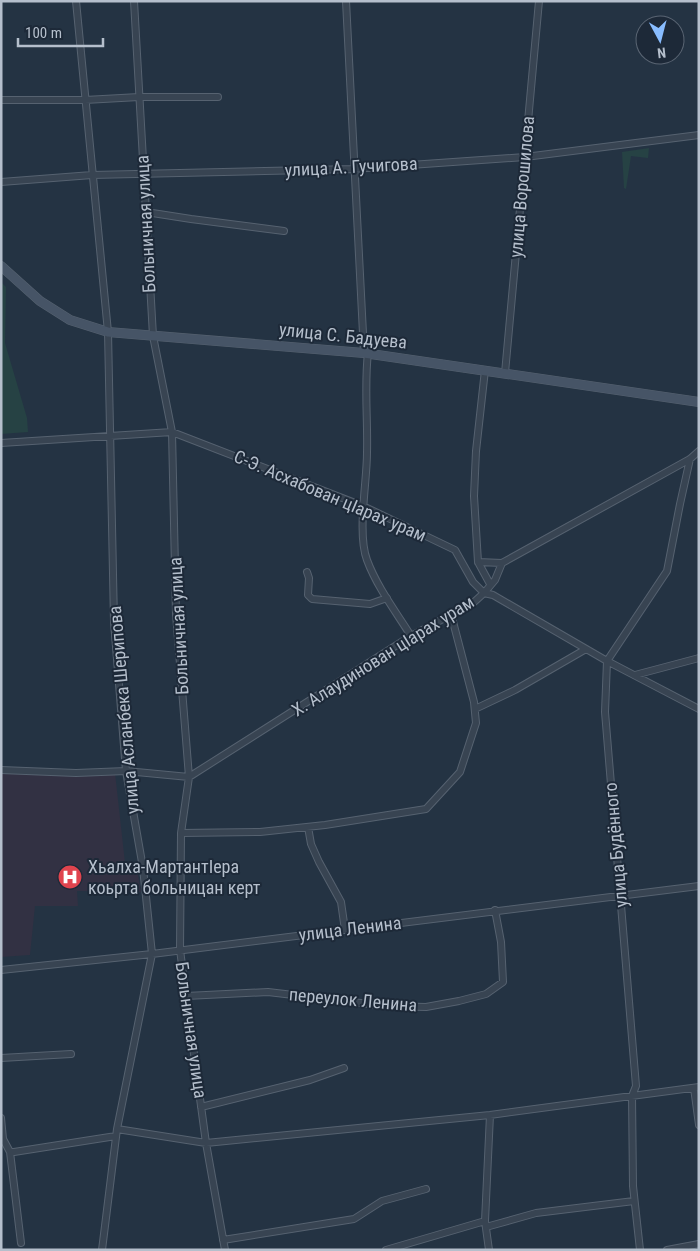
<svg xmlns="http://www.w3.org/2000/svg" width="700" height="1251" font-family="'Roboto Condensed',sans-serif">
  <rect width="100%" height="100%" fill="#243343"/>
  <!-- medical -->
  <path fill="#323143" d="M 1,771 L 115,773 L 125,863 L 136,863 L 141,892 L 77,891 L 78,906 L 35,906 L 30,955 L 1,957 Z"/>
  <!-- green -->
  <path fill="#264244" d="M 649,148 L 648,158 L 631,156 L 626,189 L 624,188 L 622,152 Z
    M 1,282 L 6,287 L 5,343 L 27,418 L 28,432 L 1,434 Z"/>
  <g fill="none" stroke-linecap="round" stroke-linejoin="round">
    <defs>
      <path id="minor" d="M 76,1 L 108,332 L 114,622 L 126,771 L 143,868 L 152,954 L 117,1129 L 102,1250
        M 134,1 L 153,336 L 172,432 L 176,614 L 189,777 L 181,833 L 180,950 L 206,1143 L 225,1250
        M 346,1 L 364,353
        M 1,100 L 85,100 L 139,97 L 218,97
        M 1,182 L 92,175 L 353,169 L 525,157 L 699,135
        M 146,212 L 191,219 L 284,231
        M 368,353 C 364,386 368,420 367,453 C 367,482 357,533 367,560 C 377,587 396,612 411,636
        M 485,370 L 476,451 L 474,496 L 478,562 L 490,584
        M 505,373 L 539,1
        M 1,443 L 172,432 L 363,506 L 455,550 L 473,582 L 484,593 L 493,595 L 607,661 L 699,709
        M 478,562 L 502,563
        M 307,572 L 309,578 L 308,595 L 312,599 L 370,604 L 387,598
        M 635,675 L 699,658
        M 475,709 L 515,690 L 586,649
        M 1,770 L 76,773 L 126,771 L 189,777 L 411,636 L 473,603 L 484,593 L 495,580 L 502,563 L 690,459 L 699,451
        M 308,827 L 311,844 L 319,862 L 341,902 L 345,930
        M 181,833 L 260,832 L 325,825 L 426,809 L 460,772 L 476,723 L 474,702 L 451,614
        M 1,970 L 152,954 L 699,886
        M 186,996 L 268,992 L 386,1006 L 426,1007 L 459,1001 L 486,994 L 503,982 L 501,942 L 495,910
        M 1,1058 L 71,1054
        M 694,1088 L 699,1125
        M 201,1107 L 310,1080 L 344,1068
        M 1,1118 L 3,1139 L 10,1152 L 14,1152 L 116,1136
        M 117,1129 L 206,1143 L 490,1115 L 699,1087
        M 10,1152 L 21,1243
        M 486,1227 L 536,1213 L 634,1201
        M 223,1240 L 354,1219 L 382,1201 L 426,1189
        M 386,1250 L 485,1221
        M 489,1250 L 485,1221 L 490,1115
        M 640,1250 L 633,1186 L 632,1096 L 636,1086 L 605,712 L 607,661 L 667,571 L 680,504 L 690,459
        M 667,1250 L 699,1244"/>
      <path id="secondary" d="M 1,266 L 40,301 L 70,320 L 108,332 L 364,353 L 699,402"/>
    </defs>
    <!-- minor casing -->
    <use href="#minor" stroke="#566270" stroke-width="8"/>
    <!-- secondary casing -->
    <use href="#secondary" stroke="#566270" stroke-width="10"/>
    <!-- minor -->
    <use href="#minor" stroke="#384452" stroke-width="6"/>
    <!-- secondary -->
    <use href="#secondary" stroke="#465466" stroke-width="9"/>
  </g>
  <!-- icons -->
  <defs>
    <symbol id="hospital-disc" viewBox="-11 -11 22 22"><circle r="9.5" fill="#e0444e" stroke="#1d2938"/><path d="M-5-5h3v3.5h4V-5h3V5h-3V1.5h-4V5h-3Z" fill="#fff"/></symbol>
  </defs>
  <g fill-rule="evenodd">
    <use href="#hospital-disc" x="56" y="863" width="28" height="28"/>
  </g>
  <g text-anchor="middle" stroke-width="4" stroke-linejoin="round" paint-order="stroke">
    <!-- street labels -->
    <g font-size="18" fill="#b5bfcc" stroke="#1d2938">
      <text transform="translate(351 167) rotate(-3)" y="6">улица А. Гучигова</text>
      <text transform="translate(522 187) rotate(-85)" y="6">улица Ворошилова</text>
      <text transform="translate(146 224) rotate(-93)" y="6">Больничная улица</text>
      <text transform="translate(343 336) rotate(6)" y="6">улица С. Бадуева</text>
      <text transform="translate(330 496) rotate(23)" y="6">С-Э. Асхабован цIарах урам</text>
      <text transform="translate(179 626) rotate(-93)" y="6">Больничная улица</text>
      <text transform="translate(383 656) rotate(-32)" y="6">Х. Алаудинован цIарах урам</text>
      <text transform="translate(124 710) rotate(-95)" y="6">улица Асланбека Шерипова</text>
      <text transform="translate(616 845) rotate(-95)" y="6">улица Будённого</text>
      <text transform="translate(350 929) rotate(-7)" y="6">улица Ленина</text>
      <text transform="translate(353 1000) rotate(5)" y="6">переулок Ленина</text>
      <text transform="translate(191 1030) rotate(82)" y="6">Больничная улица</text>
    </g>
    <!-- poi labels -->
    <g font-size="18" fill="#b5bfcc" stroke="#1d2938" text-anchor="start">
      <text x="88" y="873">Хьалха-МартантIера<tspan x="88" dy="21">коьрта больницан керт</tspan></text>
    </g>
  </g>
  <!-- border -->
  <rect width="700" height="1251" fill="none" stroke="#b5bfcc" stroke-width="5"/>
  <!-- north arrow -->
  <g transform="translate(660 40) rotate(173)"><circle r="24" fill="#1d2938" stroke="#5a6573"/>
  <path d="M0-4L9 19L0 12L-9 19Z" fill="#88bcff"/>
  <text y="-8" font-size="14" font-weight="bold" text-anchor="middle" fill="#b5bfcc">N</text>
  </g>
  <!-- scale -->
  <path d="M18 38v8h85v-8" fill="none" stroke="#b5bfcc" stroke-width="2.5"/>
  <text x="25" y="38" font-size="15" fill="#b5bfcc" stroke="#1d2938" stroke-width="4" paint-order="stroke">100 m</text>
</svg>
